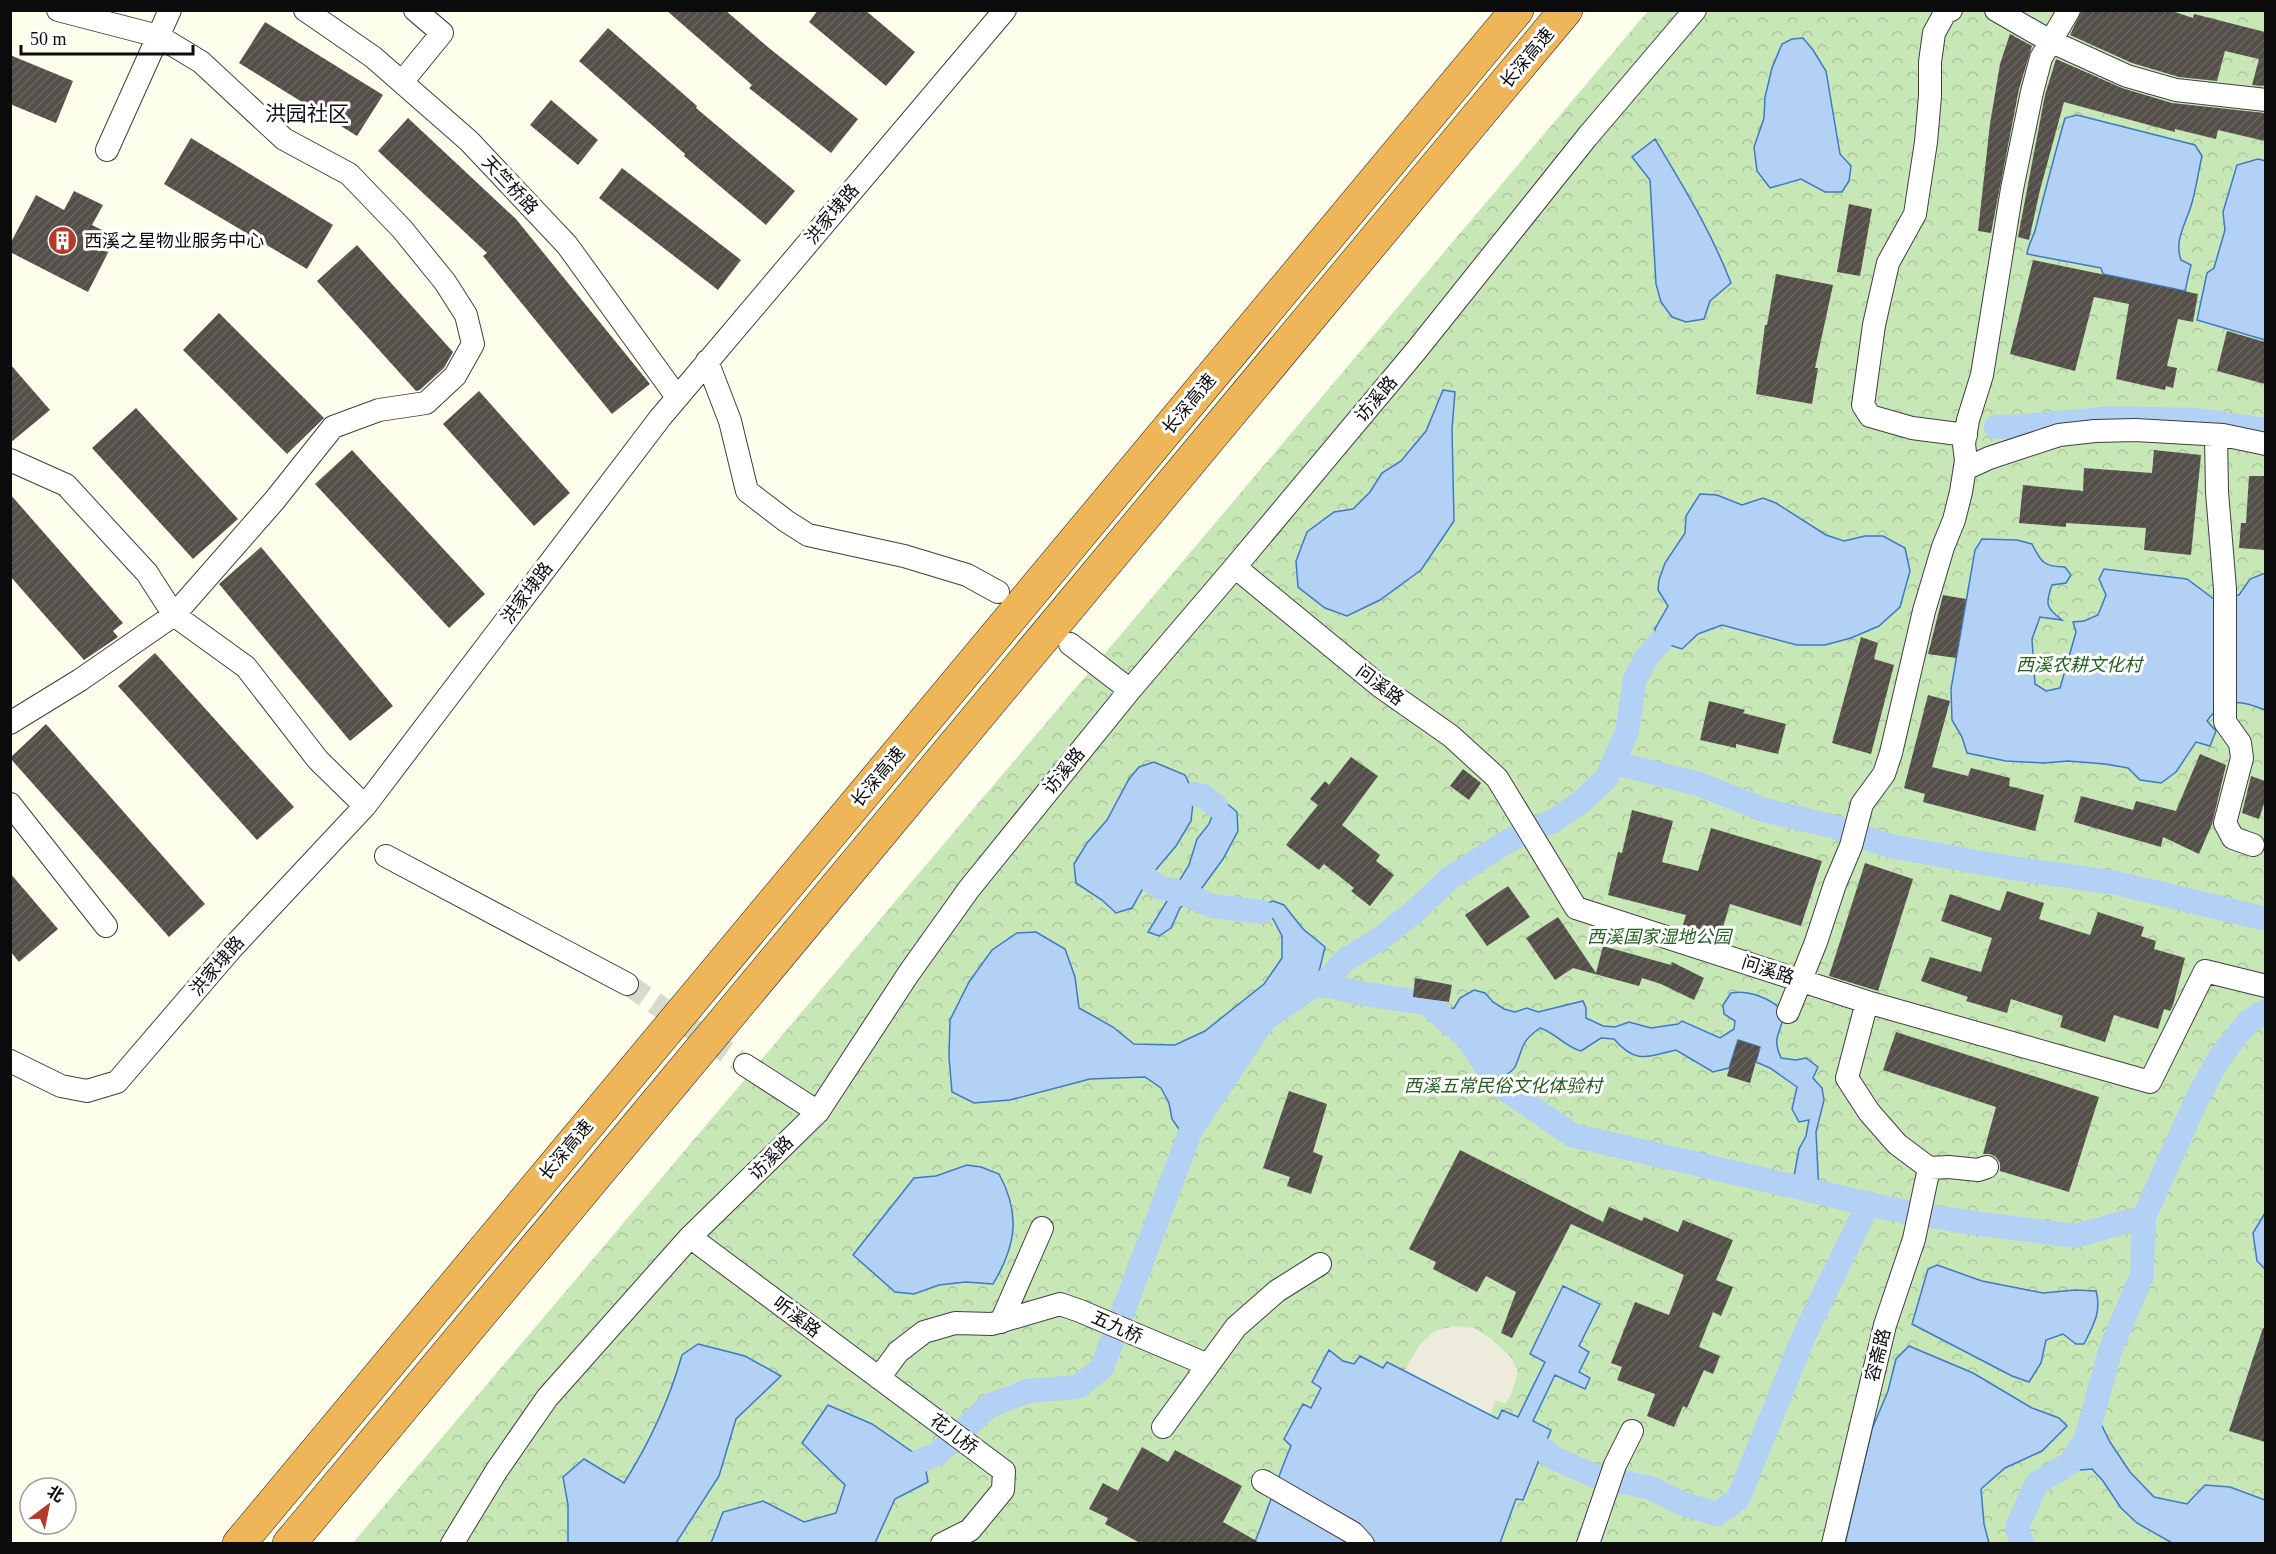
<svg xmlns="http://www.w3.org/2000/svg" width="2276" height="1554" font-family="'Times New Roman','Noto Sans SC',serif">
  <defs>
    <pattern id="park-crowns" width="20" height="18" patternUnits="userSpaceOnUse" patternTransform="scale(1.5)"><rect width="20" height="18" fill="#c8e7b7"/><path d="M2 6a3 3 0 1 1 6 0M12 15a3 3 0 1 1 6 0" fill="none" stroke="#abc59c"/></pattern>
    <pattern id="building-hatch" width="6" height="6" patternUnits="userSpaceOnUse" patternTransform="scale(1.5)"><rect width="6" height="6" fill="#544f49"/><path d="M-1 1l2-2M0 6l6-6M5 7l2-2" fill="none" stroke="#68645f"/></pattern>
  </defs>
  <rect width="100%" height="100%" fill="#fefeec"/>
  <!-- park -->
  <path fill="url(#park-crowns)" d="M 1648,11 L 2265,11 L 2265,1543 L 352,1544 Z"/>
  <!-- plaza -->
  <path fill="#edebdc" d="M 1454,1326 L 1474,1328 L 1493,1340 L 1511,1357 L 1518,1372 L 1511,1395 L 1505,1404 L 1496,1400 L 1490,1415 L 1405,1370 L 1420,1344 L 1435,1331 Z"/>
  <!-- water -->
  <path fill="#b2d1f4" stroke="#3c7ac8" stroke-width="1.5" d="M 1803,38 L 1813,50 L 1826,71 L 1840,154 L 1851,166 L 1849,181 L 1842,192 L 1825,192 L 1801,179 L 1770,188 L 1757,171 L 1754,147 L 1764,118 L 1765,97 L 1772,68 L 1782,44 L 1792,39 Z
    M 2077,115 L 2195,145 L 2202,156 C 2198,173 2196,190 2191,206 C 2185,225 2174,241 2181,260 L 2191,265 L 2185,291 L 2103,274 L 2101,268 L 2027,254 C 2028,244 2034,237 2036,227 C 2045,190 2055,154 2065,118 Z
    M 1655,139 C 1683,186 1711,231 1731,283 L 1710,301 L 1704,319 L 1686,322 L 1672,317 L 1661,302 L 1656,284 L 1650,180 L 1632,157 Z
    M 2258,159 L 2266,161 L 2265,340 L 2197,320 L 2207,273 L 2214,268 L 2225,230 L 2223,212 L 2237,165 Z
    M 1443,390 L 1455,392 L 1452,429 L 1454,521 L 1421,570 L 1380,600 L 1347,616 L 1325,608 L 1298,587 L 1296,561 L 1307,532 L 1334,512 L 1353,509 L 1370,492 L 1382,473 L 1401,461 L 1426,431 Z
    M 1700,494 L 1717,495 L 1742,505 L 1763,498 L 1776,503 L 1826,535 L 1844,541 L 1865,536 L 1883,536 L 1905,548 L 1910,571 L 1900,607 L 1879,626 L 1851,638 L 1825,645 L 1797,645 L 1722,625 L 1698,634 L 1682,649 L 1660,642 L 1656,639 L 1655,629 L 1668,606 L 1658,590 L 1659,580 L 1665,563 L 1685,533 L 1686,516 Z
    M 1982,539 L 2017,540 L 2032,544 C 2041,562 2044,567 2065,567 L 2071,575 L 2066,583 L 2052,585 C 2045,604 2046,608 2062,620 L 2040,617 L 2032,639 L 2035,684 L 2046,691 L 2060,688 L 2076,632 L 2073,622 L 2084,621 L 2098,615 L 2106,595 L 2099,579 L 2104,569 L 2187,579 L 2214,599 L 2239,595 L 2250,579 L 2265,573 L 2265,710 C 2240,700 2224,697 2207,721 L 2216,731 L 2210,746 L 2196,742 L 2176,772 L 2161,783 L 2140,780 L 2128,768 L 2105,764 L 2068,761 L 2044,763 L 2006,761 L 1967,753 L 1962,737 L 1952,720 L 1951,689 L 1975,550 Z
    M 1154,762 L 1185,775 L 1194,794 L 1191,821 L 1176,846 L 1148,879 L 1132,908 L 1116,913 L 1102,900 L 1076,883 L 1074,864 L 1087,843 L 1107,820 L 1129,779 L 1139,767 Z
    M 1219,797 L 1237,812 L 1238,831 L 1223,859 L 1199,892 L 1180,908 L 1171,928 L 1159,936 L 1148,932 L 1189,865 L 1197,839 L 1209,824 Z
    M 1273,901 L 1284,905 L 1303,929 L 1325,947 L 1316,984 L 1264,1020 L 1187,1141 L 1172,1119 L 1169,1103 L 1161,1088 L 1145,1077 L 1090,1079 L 1010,1100 L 974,1103 L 952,1092 L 949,1057 L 950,1020 L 969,982 L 992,950 L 1017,933 L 1036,932 L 1065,949 L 1075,977 L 1079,1008 L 1113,1027 L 1134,1044 L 1175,1045 L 1205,1031 L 1264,984 L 1282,958 L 1282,936 L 1273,919 L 1262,912 L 1264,904 Z
    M 1474,990 L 1485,993 L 1493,1002 L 1504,1009 L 1515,1012 L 1527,1008 L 1538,1012 L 1583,1001 L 1586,1008 L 1586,1018 L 1603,1026 L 1615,1027 L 1629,1022 L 1651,1028 L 1678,1024 L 1682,1021 L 1720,1038 L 1734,1029 L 1735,1021 L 1724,1014 L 1723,1005 L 1731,993 C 1749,990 1770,998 1783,1011 C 1784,1034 1770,1033 1781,1058 L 1796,1060 L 1806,1058 L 1818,1067 L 1813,1078 L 1822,1088 L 1824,1100 L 1816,1132 L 1819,1192 L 1792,1187 L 1799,1149 L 1806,1136 L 1809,1120 L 1799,1122 L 1792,1109 L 1797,1087 L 1770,1068 L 1756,1062 L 1760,1047 L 1738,1040 L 1729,1068 L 1713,1072 L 1676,1050 C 1647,1057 1635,1064 1614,1039 L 1601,1038 L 1581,1051 C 1565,1047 1556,1033 1540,1028 C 1520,1042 1524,1047 1515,1067 C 1512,1073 1501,1077 1496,1081 L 1467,1038 L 1436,1011 L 1454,1008 L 1460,998 Z
    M 967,1165 L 981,1167 L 999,1174 C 1021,1214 1016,1246 993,1284 L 966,1282 L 939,1285 L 914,1294 L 895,1292 L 853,1255 L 914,1178 L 936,1176 Z
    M 2265,1213 L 2266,1213 L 2265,1269 L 2257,1261 L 2253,1233 Z
    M 1937,1265 L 1982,1281 L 2043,1293 L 2075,1290 L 2096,1291 C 2102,1311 2093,1326 2084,1344 L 2076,1344 L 2063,1334 L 2046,1340 L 2041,1363 L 2029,1382 L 2012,1376 L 1912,1324 L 1928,1269 Z
    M 1563,1286 L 1600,1304 L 1579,1346 L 1589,1352 L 1579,1372 L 1590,1378 L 1585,1389 L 1555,1375 L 1533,1421 L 1551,1430 L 1523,1500 L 1516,1499 L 1500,1543 L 1254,1544 C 1268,1511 1277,1478 1291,1446 L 1284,1439 L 1303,1404 L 1311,1408 L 1321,1388 L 1312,1382 L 1329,1350 L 1343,1361 L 1354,1364 L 1360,1356 L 1383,1368 L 1387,1362 L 1498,1419 L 1502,1410 L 1518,1417 L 1545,1362 L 1530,1354 Z
    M 698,1344 L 745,1356 L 781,1376 L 736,1419 L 719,1476 L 676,1543 L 568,1543 L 568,1505 L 563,1477 L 584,1459 L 624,1483 C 650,1442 669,1401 682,1355 Z
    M 1909,1346 L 1973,1373 L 2032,1408 L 2059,1418 L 2067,1426 L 2042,1451 L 2005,1468 L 1981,1489 L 1984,1524 L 1989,1543 L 1845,1544 L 1872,1429 L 1888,1391 L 1896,1359 Z
    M 828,1405 L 872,1424 L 924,1460 L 928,1482 L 895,1499 L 875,1543 L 711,1543 L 723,1512 L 763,1501 L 804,1522 L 836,1513 L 845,1485 L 802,1443 Z
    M 2094,1410 L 2110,1442 L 2130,1472 L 2154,1497 L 2187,1504 L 2205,1485 L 2230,1487 L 2265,1500 L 2265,1543 L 2172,1543 L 2137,1523 L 2121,1508 L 2103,1481 L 2092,1469 L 2081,1470 L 2069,1464 L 2086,1439 Z"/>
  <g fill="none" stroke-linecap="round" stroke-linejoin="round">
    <!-- canal -->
    <path stroke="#b2d1f4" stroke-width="24" d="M 1996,427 L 2012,427 L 2113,418 L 2194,420 L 2266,430
      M 1615,763 L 1699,784 L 1764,810 L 1831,826 L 1890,846 L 2005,867 L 2116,883 L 2266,919
      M 1194,794 L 1204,796 L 1216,806
      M 1148,879 L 1161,888 L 1174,890 L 1213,906 L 1262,912
      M 1322,985 L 1345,960 L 1381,938 L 1414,912 L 1450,878 L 1508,841 L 1555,820 L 1581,802 L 1606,779 L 1627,732 L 1635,679 L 1647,657 L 1660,642
      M 1512,1435 L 1542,1449 L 1554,1458 L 1595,1476 L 1651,1488 L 1681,1503 L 1717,1514 L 1738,1499 L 1807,1329 L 1869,1203
      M 898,1477 L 908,1466 L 937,1454 L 989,1406 L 1028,1391 L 1078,1387 L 1102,1368 L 1191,1130 L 1264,1020 L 1316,984 L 1371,995 L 1427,1003 L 1467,1038 L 1499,1085 L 1572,1135 L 1886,1208 L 1959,1221 L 2075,1236 L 2144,1217
      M 2022,1544 L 2017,1527 L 2037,1483 L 2069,1464 L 2086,1439 L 2110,1351 L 2142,1275 L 2144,1217 L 2197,1099 L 2219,1058 L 2248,1022 L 2266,1011"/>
  </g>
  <!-- building -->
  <path fill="url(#building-hatch)" d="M 666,10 L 725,10 L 769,48 L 858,119 L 831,153 L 749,88 L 752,85 Z
    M 818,10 L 865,10 L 915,52 L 886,86 L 809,22 Z
    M 2082,10 L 2169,10 L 2193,18 L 2194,14 L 2265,32 L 2265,86 L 2252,85 L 2259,59 L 2225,51 L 2217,81 L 2179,77 L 2132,63 L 2070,35 Z
    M 265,22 L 383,95 L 357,136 L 239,63 Z
    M 608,28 L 697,106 L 696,108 L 795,191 L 766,225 L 684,156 L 685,154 L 579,61 Z
    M 2010,34 L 2032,46 L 2019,89 L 1991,233 L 1978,231 L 1990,124 L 2000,64 Z
    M 10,55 L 73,81 L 56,123 L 10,104 Z
    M 2056,59 L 2122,88 L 2172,103 L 2265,113 L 2265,141 L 2218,130 L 2216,139 L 2175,129 L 2175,132 L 2064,102 L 2040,190 L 2029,240 L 2018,237 L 2045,95 Z
    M 551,100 L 598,140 L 578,165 L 530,125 Z
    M 408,118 L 516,219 L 650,384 L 612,414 L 483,256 L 487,253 L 378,151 Z
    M 191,138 L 333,225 L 307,269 L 164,184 Z
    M 622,168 L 741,260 L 718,290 L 599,198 Z
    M 74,191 L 103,205 L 92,225 L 116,237 L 88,292 L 10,252 L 10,244 L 36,195 L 64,210 Z
    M 1849,204 L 1872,209 L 1860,276 L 1837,272 Z
    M 357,245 L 453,352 L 444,368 L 420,390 L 416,391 L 317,281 Z
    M 2033,260 L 2198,294 L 2193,322 L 2178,319 L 2167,366 L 2177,368 L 2173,388 L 2166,386 L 2165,390 L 2116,379 L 2129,304 L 2094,297 L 2075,371 L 2010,354 Z
    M 1776,274 L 1833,285 L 1815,368 L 1818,368 L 1812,404 L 1756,394 L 1765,325 L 1767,325 Z
    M 219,313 L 324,418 L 287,454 L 183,350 Z
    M 2227,331 L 2265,342 L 2265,384 L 2217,371 Z
    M 10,364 L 50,410 L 10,443 Z
    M 479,391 L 570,493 L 534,526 L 443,424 Z
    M 136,408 L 238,519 L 193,559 L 92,448 Z
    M 352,450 L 485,594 L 449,628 L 315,484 Z
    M 2154,450 L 2201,455 L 2191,555 L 2144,550 L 2146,528 L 2066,523 L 2066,527 L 2019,523 L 2023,485 L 2083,491 L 2084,468 L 2152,473 Z
    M 2249,476 L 2265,476 L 2265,550 L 2239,548 L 2241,523 L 2246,523 Z
    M 10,494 L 123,623 L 113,631 L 118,637 L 84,660 L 10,576 Z
    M 261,547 L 393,706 L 350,741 L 219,584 Z
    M 1943,595 L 1966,599 L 1956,658 L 1928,654 Z
    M 1861,637 L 1878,643 L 1874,659 L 1894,665 L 1871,754 L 1832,743 Z
    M 155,653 L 294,807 L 257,840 L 118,686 Z
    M 1928,695 L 1950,701 L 1932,767 L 1968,776 L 1971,768 L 2010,778 L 2009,786 L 2044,795 L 2035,831 L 1923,802 L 1925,794 L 1904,788 Z
    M 1709,701 L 1745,710 L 1743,713 L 1786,724 L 1778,754 L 1736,744 L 1736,748 L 1700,740 Z
    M 46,724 L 205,904 L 169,937 L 10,758 Z
    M 2200,754 L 2226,765 L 2212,824 L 2199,854 L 2163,837 L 2161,847 L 2074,822 L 2081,796 L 2133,810 L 2136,801 L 2176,811 Z
    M 1351,757 L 1378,776 L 1342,825 L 1380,855 L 1376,861 L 1394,875 L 1370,906 L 1351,891 L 1354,888 L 1324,864 L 1319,870 L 1286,845 L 1318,805 L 1310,799 L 1325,781 L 1329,785 Z
    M 1463,769 L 1481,783 L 1469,800 L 1450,786 Z
    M 2251,776 L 2265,781 L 2265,801 L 2259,819 L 2242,813 Z
    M 1632,810 L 1673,821 L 1662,862 L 1698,871 L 1711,828 L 1822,861 L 1801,926 L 1730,904 L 1719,940 L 1682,928 L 1686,915 L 1608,895 L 1618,852 L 1622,853 Z
    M 1865,863 L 1913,879 L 1878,991 L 1829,976 Z
    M 10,873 L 58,929 L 19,962 L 10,951 Z
    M 1508,886 L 1530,917 L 1487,946 L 1465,915 Z
    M 2007,891 L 2044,903 L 2039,919 L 2090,935 L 2098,912 L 2144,927 L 2141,936 L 2156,941 L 2154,949 L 2185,958 L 2173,1005 L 2170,1011 L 2164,1009 L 2158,1029 L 2114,1015 L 2105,1042 L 2060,1027 L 2063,1016 L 2011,999 L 2007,1013 L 1966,1001 L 1968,997 L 1921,981 L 1930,957 L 1981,972 L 1992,938 L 1941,921 L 1950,894 L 2000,911 Z
    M 1558,917 L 1596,973 L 1603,946 L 1671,965 L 1672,962 L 1704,978 L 1694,1000 L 1661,984 L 1642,978 L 1639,986 L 1573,968 L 1555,980 L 1526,938 Z
    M 1415,978 L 1452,985 L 1449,1002 L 1413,997 Z
    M 1896,1032 L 2099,1097 L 2069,1192 L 2000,1171 L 2000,1163 L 1996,1157 L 1990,1154 L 1983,1154 L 1996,1107 L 1883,1070 Z
    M 1738,1040 L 1760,1047 L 1750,1083 L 1727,1076 Z
    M 1289,1091 L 1327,1104 L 1313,1152 L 1323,1156 L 1311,1194 L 1287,1186 L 1290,1177 L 1263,1168 Z
    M 1460,1150 L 1603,1222 L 1609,1207 L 1642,1221 L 1644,1217 L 1678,1232 L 1683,1220 L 1733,1240 L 1716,1280 L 1733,1287 L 1721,1316 L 1713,1312 L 1699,1347 L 1720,1356 L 1713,1374 L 1704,1370 L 1687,1408 L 1683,1406 L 1674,1427 L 1647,1416 L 1655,1394 L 1617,1380 L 1622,1367 L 1611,1363 L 1635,1302 L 1669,1315 L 1684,1275 L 1571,1224 L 1512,1338 L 1501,1333 L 1516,1292 L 1486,1276 L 1477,1292 L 1433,1269 L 1436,1262 L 1409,1249 Z
    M 2263,1328 L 2265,1328 L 2265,1442 L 2229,1431 Z
    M 1142,1447 L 1168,1462 L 1175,1450 L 1242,1486 L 1223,1522 L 1262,1544 L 1142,1544 L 1105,1524 L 1108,1518 L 1089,1509 L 1103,1483 L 1118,1491 Z"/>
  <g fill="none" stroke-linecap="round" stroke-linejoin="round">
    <!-- minor-tunnel -->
    <path stroke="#dadaca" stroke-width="22" stroke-dasharray="22 11" stroke-linecap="butt" d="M 627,984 L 745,1065"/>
    <defs>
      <path id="minor" d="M 305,10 L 373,57 L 469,141 L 567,245 L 677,397
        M 1951,10 L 1945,13 L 1934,33 L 1930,62 L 1930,96 L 1926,142 L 1915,214 L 1888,263 L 1874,325 L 1863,405 L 1870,416 L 1912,428 L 1966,435
        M 1996,10 L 2050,41 L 2127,76 L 2176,90 L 2266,100
        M 402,82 L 442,33 L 415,10
        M 107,150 L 170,10
        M 707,361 L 730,421 L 747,491 L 786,521 L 808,535 L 904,556 L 967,575 L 998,592
        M 2216,435 L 2217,492 L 2225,589 L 2225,722 L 2240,743 L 2242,758 L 2225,823 L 2233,838 L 2253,845
        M 10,460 L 66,485 L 147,573 L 174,615 L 246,667 L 318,760 L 365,806
        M 1965,469 L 1989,458 L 2059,435 L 2095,431 L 2135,430 L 2223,435 L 2266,444
        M 1235,567 L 1381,687 L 1451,736 L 1497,778 L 1576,908 L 1867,1002 L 2150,1082 L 2205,971 L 2266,986
        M 1070,644 L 1130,690
        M 10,723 L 80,680 L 174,615 L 274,501 L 333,427 L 379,410 L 426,403 L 455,376 L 473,344 L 466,315 L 445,282 L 402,229 L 349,174 L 284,139 L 201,62 L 158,36 L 58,10
        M 10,804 L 106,926
        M 386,856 L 627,984
        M 1867,1002 L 1847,1078 L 1869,1112 L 1897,1144 L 1929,1168 L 1949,1167 L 1978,1170 L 1987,1167
        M 1788,1012 L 1816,942 L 1835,884 L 1851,846 L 1862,804 L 1884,774 L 1891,753 L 1924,611 L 1943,547 L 1954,520 L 1961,492 L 1966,461 L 1964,444 L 1968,420 L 1982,375 L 2012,189 L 2032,92 L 2041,58 L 2069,10
        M 10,1061 L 61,1086 L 87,1091 L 117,1082 L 232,948 L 365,806 L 660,418 L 1005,10
        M 745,1065 L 818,1112
        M 690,1237 L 1004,1471 L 1003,1490 L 970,1530 L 942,1544
        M 1001,1322 L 1042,1228
        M 879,1378 L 898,1352 L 924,1332 L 955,1323 L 992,1324 L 1060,1304 L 1080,1311 L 1208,1365
        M 1163,1427 L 1236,1327 L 1277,1291 L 1320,1264
        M 1263,1481 L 1353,1533 L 1363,1544
        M 452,1544 L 497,1470 L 547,1398 L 690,1237 L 818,1112 L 909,973 L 969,889 L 1130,690 L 1235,567 L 1415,352 L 1587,137 L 1695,10
        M 1588,1544 L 1615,1465 L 1632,1431
        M 1833,1544 L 1885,1325 L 1914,1239 L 1929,1168"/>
      <path id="highway" d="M 239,1544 L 1517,10
        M 289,1544 L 1566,10"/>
    </defs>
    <!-- minor casing -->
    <use href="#minor" stroke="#3f3f3f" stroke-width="24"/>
    <!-- highway casing -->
    <use href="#highway" stroke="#1d1d1d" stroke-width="34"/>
    <!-- minor -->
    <use href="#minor" stroke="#fff" stroke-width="22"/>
    <!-- highway -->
    <use href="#highway" stroke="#efb659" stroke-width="33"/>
  </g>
  <!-- icons -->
  <defs>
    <symbol id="building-disc" viewBox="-11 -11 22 22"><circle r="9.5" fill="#b73929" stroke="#fff"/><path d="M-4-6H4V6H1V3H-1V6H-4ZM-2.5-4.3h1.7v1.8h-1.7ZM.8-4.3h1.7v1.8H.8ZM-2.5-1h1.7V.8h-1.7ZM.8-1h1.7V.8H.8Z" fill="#fff"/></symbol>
  </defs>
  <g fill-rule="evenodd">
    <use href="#building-disc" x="46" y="224" width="33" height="33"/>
  </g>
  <g text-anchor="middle" stroke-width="6" stroke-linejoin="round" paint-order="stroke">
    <!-- street labels -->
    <g font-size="18" fill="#0c0c0c" stroke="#fff">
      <text transform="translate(1527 58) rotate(-50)" y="6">长深高速</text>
      <text transform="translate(510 185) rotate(47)" y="6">天竺桥路</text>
      <text transform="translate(832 214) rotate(-50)" y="6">洪家埭路</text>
      <text transform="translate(1376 399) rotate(-50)" y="6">访溪路</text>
      <text transform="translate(1189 404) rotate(-50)" y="6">长深高速</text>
      <text transform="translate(527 593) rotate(-53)" y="6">洪家埭路</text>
      <text transform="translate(1380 685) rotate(37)" y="6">问溪路</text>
      <text transform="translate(1064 771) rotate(-51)" y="6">访溪路</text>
      <text transform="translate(878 777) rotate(-50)" y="6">长深高速</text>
      <text transform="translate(217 966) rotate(-49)" y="6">洪家埭路</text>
      <text transform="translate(1768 970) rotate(18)" y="6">问溪路</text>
      <text transform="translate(566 1150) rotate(-50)" y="6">长深高速</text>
      <text transform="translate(771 1158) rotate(-45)" y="6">访溪路</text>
      <text transform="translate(797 1317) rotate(37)" y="6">听溪路</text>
      <text transform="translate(1117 1327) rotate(24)" y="6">五九桥</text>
      <text transform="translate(1878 1355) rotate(-76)" y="6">容斋路</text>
      <text transform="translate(954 1434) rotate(37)" y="6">花儿桥</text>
    </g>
    <!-- poi labels -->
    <g font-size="18" fill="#0c0c0c" stroke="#fff" text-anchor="start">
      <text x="84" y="247">西溪之星物业服务中心</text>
    </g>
    <!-- park labels -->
    <g font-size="18" font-style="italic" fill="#22611f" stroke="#fff">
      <text x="2079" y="671">西溪农耕文化村</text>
      <text x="1659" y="943">西溪国家湿地公园</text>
      <text x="1503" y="1092">西溪五常民俗文化体验村</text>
    </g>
    <!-- quarter labels -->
    <g font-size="21" fill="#0c0c0c" stroke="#fff">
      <text x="307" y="121">洪园社区</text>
    </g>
  </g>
  <!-- border -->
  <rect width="2276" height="1554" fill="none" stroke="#0c0c0c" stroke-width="24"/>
  <!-- north arrow -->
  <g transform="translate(48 1506) rotate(32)"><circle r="28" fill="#ffffff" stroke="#9e9e9e" stroke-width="1.5"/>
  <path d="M0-4.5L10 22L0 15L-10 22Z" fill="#b73929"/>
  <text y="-9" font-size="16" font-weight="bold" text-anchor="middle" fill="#0c0c0c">北</text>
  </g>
  <!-- scale -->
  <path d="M21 45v9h172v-9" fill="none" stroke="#0c0c0c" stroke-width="3"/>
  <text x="30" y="45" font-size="18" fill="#0c0c0c" stroke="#ffffff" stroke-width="4.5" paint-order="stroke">50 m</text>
</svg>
